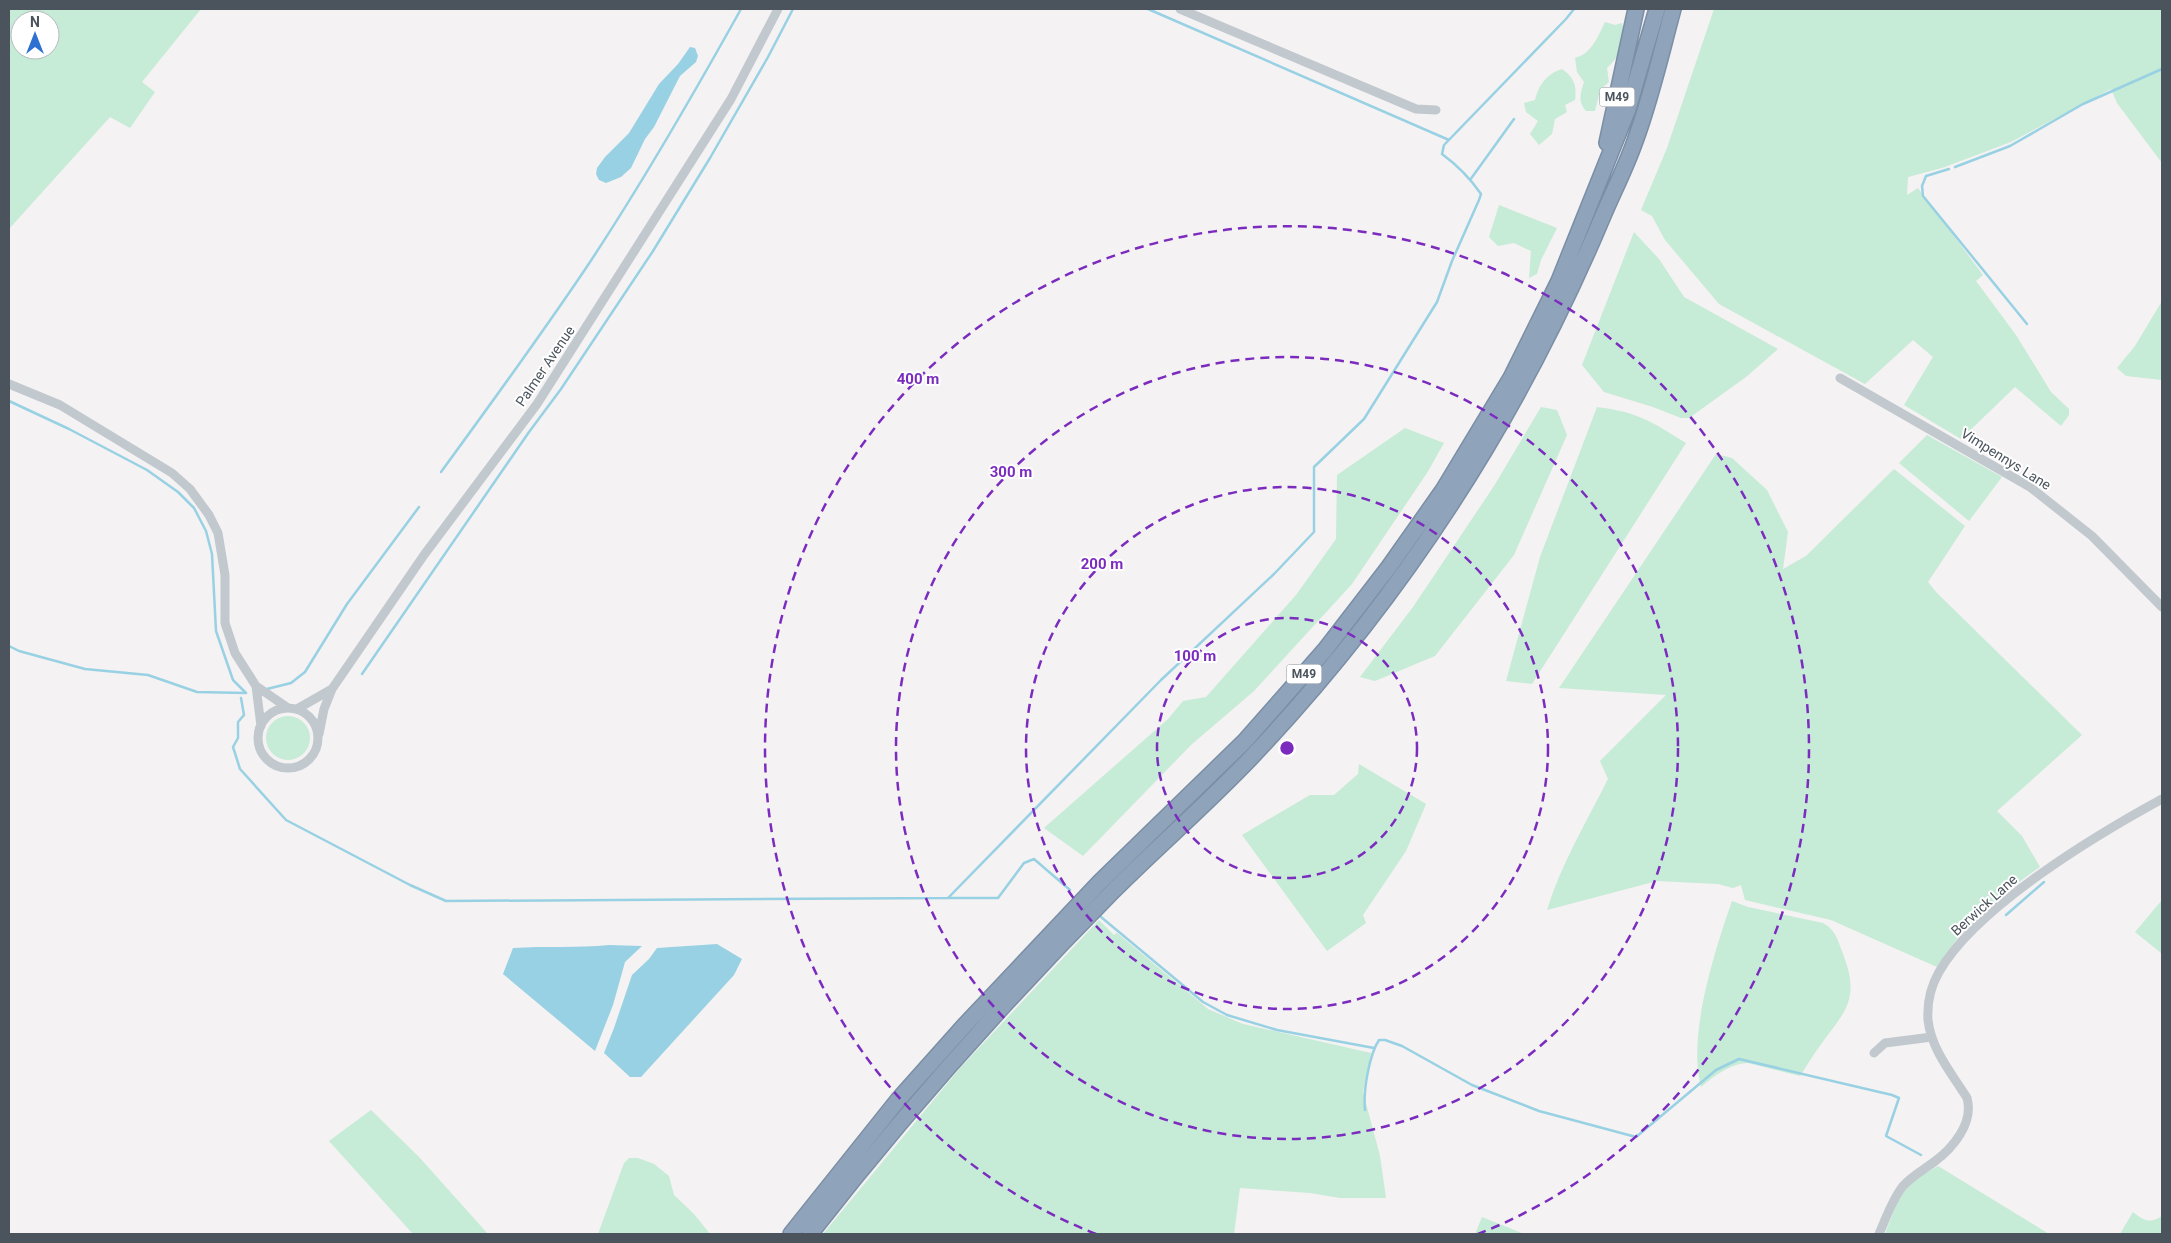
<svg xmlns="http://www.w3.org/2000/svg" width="2171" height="1243" font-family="Roboto,sans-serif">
  <rect width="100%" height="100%" fill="#f4f2f2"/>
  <!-- green -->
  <path fill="#c6ebd6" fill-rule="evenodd" d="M 9,9 L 201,9 L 142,82 L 155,92 L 130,128 L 110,117 L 9,229 ZM 20,20 L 50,20 L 50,50 L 20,50 Z
    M 1714,9 L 2162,9 L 2162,163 L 2117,103 L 2111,89 L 2011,142 L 1942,168 L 1908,177 L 1907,195 L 1918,188 L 1983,275 L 1976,281 L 2016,335 L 2051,392 L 2069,409 L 2069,415 L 2061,426 L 2015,387 L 1961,439 L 1904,405 L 1933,357 L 1913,340 L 1865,384 L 1719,304 L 1665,240 L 1652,216 L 1641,210 L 1667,148 Z
    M 1605,22 L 1615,25 L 1622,23 C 1627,44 1621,54 1607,68 L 1609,82 L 1600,90 L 1595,111 L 1586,111 C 1577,102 1581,92 1584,82 L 1577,72 L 1575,58 C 1591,54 1598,37 1605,22 Z
    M 1562,69 C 1574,77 1577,86 1575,100 L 1565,105 L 1567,112 L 1555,119 L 1552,134 L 1539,145 L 1530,134 L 1538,121 L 1526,112 L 1524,103 L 1535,100 C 1538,86 1547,73 1562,69 Z
    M 1499,205 L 1557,228 L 1541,260 L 1537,274 L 1529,278 L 1531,251 L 1514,243 L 1498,246 L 1489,237 Z
    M 1634,232 L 1659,259 L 1684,297 L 1778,349 L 1746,377 L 1689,418 L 1681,418 L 1653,407 L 1604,392 L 1582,365 Z
    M 2162,301 L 2162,380 L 2126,376 L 2117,368 L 2135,346 Z
    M 1541,407 L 1557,410 L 1567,435 L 1514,555 L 1435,656 L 1375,681 L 1360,677 L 1413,607 L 1494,486 Z
    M 1597,407 C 1638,412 1652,422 1686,443 L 1532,684 L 1506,681 L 1540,557 Z
    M 1405,428 L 1444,443 L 1427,473 L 1352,584 L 1254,691 L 1191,745 L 1083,856 L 1044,828 L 1168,719 L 1183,701 L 1206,697 L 1296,595 L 1336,539 L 1337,475 Z
    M 1927,435 L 2002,477 L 1969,521 L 1899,463 Z
    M 1716,454 L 1732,458 L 1767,490 L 1788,532 L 1783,569 L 1806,556 L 1894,469 L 1965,526 L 1928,582 L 1936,592 L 2082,735 L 1997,811 L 2022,836 L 2040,867 C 1999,895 1963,925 1937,967 L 1831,920 L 1745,900 L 1741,885 L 1733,888 L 1718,884 L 1657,881 L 1547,910 C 1561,864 1586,823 1608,779 L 1600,761 L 1666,695 L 1559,688 Z
    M266 738a22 22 0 1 1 44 0a22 22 0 1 1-44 0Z
    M 1359,764 L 1426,804 L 1406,851 L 1363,915 L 1366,923 L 1327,951 L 1242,835 L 1310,795 L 1334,795 L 1358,774 Z
    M 2162,900 L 2162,952 L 2161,953 L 2135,932 Z
    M 1732,901 L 1748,907 L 1823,923 C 1836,930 1838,941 1843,954 C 1862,1003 1842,1013 1817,1050 C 1811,1058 1806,1067 1800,1076 L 1748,1063 C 1731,1063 1714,1076 1701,1087 C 1687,1036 1715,950 1732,901 Z
    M 1099,920 L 1114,935 L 1117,933 L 1208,1009 L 1243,1024 L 1371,1053 L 1363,1092 L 1380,1156 L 1386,1198 L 1340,1198 L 1310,1193 L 1240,1188 L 1234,1234 L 823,1234 L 960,1068 Z
    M 371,1110 L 419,1157 L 488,1234 L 413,1234 L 329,1141 Z
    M 629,1158 L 638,1158 L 654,1164 L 669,1176 L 674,1195 L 694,1214 L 710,1234 L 598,1234 L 624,1163 Z
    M 1938,1166 L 2049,1234 L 1885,1234 C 1893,1213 1901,1188 1921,1175 C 1927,1172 1933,1169 1938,1166 Z
    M 2133,1212 C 2144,1221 2150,1224 2162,1216 L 2162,1234 L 2120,1234 Z
    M 1482,1217 L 1524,1234 L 1475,1234 Z"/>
  <!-- water -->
  <path fill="#98d1e3" d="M 690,47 L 695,48 L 698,56 L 696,62 L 680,76 L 654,127 L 645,139 L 631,168 L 621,177 L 606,183 L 599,180 L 596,174 L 597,168 L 605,157 L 629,133 L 659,84 L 678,64 Z
    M 717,944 L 742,959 L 734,975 L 641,1077 L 630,1077 L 604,1053 L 614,1028 L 632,975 L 649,959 L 657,948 Z
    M 609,945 L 642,946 L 625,962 L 613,1005 L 595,1051 L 503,974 L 513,948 C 546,946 577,948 609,945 Z"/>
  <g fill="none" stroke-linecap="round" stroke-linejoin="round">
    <!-- stream -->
    <path stroke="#98d1e3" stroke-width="2.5" d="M 1148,9 L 1449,140
      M 1955,167 L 2010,146 L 2083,104 L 2162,69
      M 1949,169 L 1926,176 L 1922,186 L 1923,196 L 2027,324
      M 1470,180 L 1514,119
      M 9,401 L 69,429 L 147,470 L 178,492 L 194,508 L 206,531 L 212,554 L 216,631 L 233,680 L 246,693
      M 441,472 C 490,405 539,338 586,268 C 642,184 692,97 741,9
      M 9,646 L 19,651 L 85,669 L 148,675 L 197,692 L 245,693
      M 362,674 L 529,432 L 561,389 L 653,251 L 710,158 L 768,57 L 793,9
      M 267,689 L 291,683 L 305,672 L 347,604 L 419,507
      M 241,698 L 244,715 L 238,722 L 238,738 L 233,747 L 240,769 L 286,820 L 410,885 L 446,901 L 948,898 L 1161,680 L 1274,574 L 1314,532 L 1314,467 L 1364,419 L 1437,302 L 1452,261 L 1479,200 L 1481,194 C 1470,178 1457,165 1442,154 L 1444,145 L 1566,19 L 1574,9
      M 948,898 L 998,898 L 1024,863 L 1034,859 L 1070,890
      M 2006,915 L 2044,882
      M 1101,917 L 1203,1002 L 1227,1015 L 1277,1030 L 1374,1048
      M 1365,1110 C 1363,1092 1369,1055 1379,1040 L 1385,1040 L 1402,1046 L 1472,1085 L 1539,1111 L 1636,1137 L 1716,1070 L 1739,1059 L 1892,1095 L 1899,1098 L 1886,1136 L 1921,1155"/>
    <defs>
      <path id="highway" d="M 1607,143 L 1636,9
        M 791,1234 L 898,1100 L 964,1026 L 1100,882 L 1245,741 L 1325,650 L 1389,567 L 1444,489 L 1511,378 L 1559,281 L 1628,109 L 1657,9
        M 810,1234 C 904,1113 1005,1000 1113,891 C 1161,843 1214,798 1260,748 C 1405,593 1520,413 1602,218 C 1613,192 1626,167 1635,141 C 1651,98 1661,53 1673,9"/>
    </defs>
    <!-- highway casing -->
    <use href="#highway" stroke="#7a8ea6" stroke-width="18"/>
    <!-- street -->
    <path stroke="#c1c8ce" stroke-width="9" d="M 1180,9 L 1416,109 L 1436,110
      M 1840,378 L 2030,487 L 2092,536 L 2162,607
      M 9,384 L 60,405 L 172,473 L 190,489 L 209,515 L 218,533 L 225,575 L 225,623 L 235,653 L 256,686 L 288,708
      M 256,686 L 261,726
      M258 738a30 30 0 1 1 60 0a30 30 0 1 1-60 0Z
      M 297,709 L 332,689 L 424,555 L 537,404 L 731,99 L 778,9
      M 319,734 L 324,709 L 332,689
      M 1874,1053 L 1885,1043 L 1932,1037
      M 1879,1234 C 1886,1218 1892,1200 1903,1186 C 1912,1176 1923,1170 1934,1162 C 1953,1148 1974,1123 1967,1098 C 1952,1074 1931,1049 1928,1020 C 1927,1004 1931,986 1939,972 C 1976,907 2096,835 2162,799"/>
    <!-- highway -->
    <use href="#highway" stroke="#8fa3ba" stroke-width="15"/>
  </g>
  <!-- distance rings -->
  <g fill="none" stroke="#7b2cbf" stroke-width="2.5" stroke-dasharray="9 6">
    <circle cx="1287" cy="748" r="130"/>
    <circle cx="1287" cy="748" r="261"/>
    <circle cx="1287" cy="748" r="391"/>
    <path d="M1096 1234A522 522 0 1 1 1478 1234"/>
  </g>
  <g text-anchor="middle" stroke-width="4" stroke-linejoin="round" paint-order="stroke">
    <!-- shield labels -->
    <g fill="#fff" stroke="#81878e" stroke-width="1">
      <rect x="1599.5" y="87.5" width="35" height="19" rx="4"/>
      <rect x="1286.5" y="664.5" width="35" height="19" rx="4"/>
    </g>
    <g font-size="12" font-weight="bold" fill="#4b545d">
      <text x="1617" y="101">M49</text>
      <text x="1304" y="678">M49</text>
    </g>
    <!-- street labels -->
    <g font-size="14" fill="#4b545d" stroke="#fff">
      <text transform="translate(545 366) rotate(-56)" y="5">Palmer Avenue</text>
      <text transform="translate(2006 459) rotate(32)" y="5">Vimpennys Lane</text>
      <text transform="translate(1984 905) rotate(-42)" y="5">Berwick Lane</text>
    </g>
  </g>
  <circle cx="1287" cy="748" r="8" fill="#7b2cbf" stroke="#fff" stroke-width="2.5"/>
  <g font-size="15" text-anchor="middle" font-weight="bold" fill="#7b2cbf" stroke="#fff" stroke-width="4" stroke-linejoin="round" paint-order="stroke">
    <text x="918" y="384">400 m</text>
    <text x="1011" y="477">300 m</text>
    <text x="1102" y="569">200 m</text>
    <text x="1195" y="661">100 m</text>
  </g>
  <!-- border -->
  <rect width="2171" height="1243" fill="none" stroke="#4b545d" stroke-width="20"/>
  <!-- north arrow -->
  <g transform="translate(35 35)"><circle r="24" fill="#ffffff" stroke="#b7bbbe"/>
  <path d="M0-4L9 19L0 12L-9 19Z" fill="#2e70d1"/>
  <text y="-8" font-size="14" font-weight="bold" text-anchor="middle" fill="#4b545d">N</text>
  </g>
</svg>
